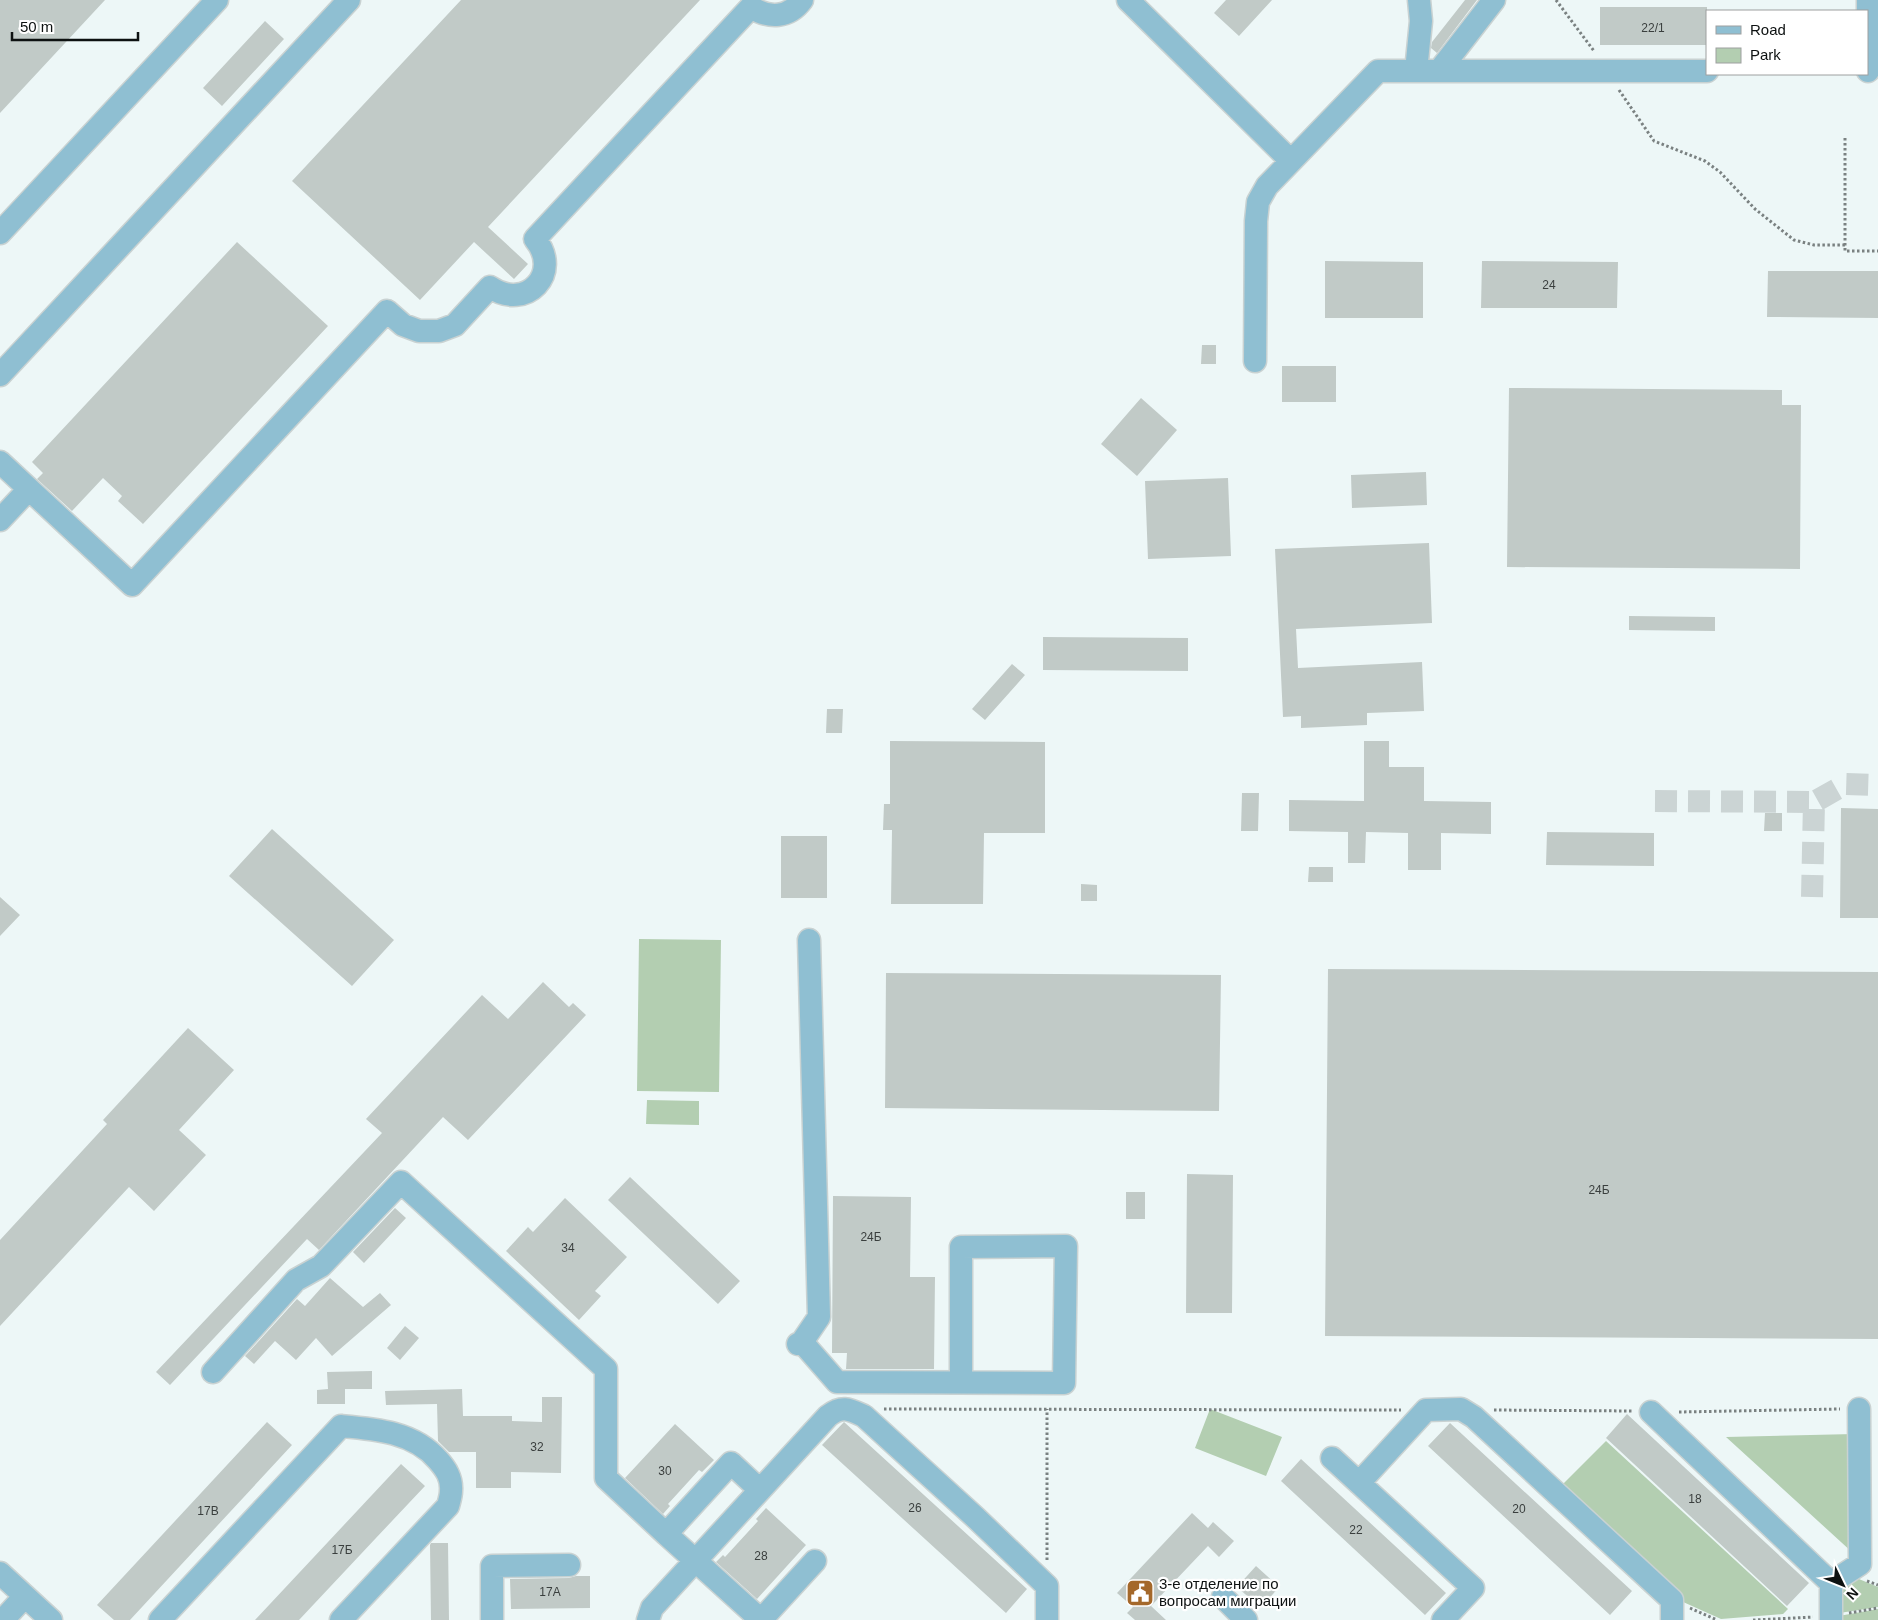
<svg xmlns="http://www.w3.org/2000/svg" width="1878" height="1620" font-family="Arial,sans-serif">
  <rect width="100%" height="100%" fill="#edf7f7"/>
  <!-- green -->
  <path fill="#b3ceb1" d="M 639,939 L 721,940 L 719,1092 L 637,1091 Z
    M 647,1100 L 699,1101 L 699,1125 L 646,1124 Z
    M 1210,1409 L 1282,1437 L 1266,1476 L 1195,1448 Z
    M 1854,1434 L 1853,1553 L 1726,1437 Z
    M 1606,1441 L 1788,1609 L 1783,1614 L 1721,1619 L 1672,1597 L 1557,1490 Z
    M 1847,1574 L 1878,1587 L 1878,1607 L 1833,1614 Z
    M 1878,1609 L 1878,1620 L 1833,1620 L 1833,1617 Z"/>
  <!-- building -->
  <path fill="#c1cac7" d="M 0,0 L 105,0 L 0,113 Z
    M 461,0 L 700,0 L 488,227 L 528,264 L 514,279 L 474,242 L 420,300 L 292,181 Z
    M 1226,0 L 1272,0 L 1239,36 L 1214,13 Z
    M 1465,0 L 1477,0 L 1437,53 L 1431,48 L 1432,42 Z
    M 1600,7 L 1707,7 L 1707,45 L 1600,45 Z
    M 265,21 L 284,39 L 222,106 L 203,88 Z
    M 237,242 L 328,326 L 143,524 L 118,501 L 122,496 L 103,478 L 72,511 L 37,479 L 43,473 L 32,462 Z
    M 1325,261 L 1423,262 L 1423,318 L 1325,318 Z
    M 1482,261 L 1618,262 L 1617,308 L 1481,308 Z
    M 1768,271 L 1878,271 L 1878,318 L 1767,317 Z
    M 1202,345 L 1216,345 L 1216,364 L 1201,364 Z
    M 1282,366 L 1336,366 L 1336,402 L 1282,402 Z
    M 1509,388 L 1782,390 L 1782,405 L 1801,405 L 1800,569 L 1507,567 Z
    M 1141,398 L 1177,430 L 1137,476 L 1101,444 Z
    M 1426,472 L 1427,505 L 1352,508 L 1351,475 Z
    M 1228,478 L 1231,556 L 1148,559 L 1145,481 Z
    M 1429,543 L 1432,623 L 1296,629 L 1298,668 L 1422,662 L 1424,711 L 1367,713 L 1367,725 L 1301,728 L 1301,716 L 1283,717 L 1275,549 Z
    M 1629,616 L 1715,617 L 1715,631 L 1629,630 Z
    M 1043,637 L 1188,638 L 1188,671 L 1043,670 Z
    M 1012,664 L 1025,675 L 985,720 L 972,709 Z
    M 827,709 L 843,709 L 842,733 L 826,733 Z
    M 890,741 L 1045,742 L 1045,833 L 984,833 L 983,904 L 891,904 L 892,830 L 883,830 L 884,804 L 890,804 Z
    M 1364,741 L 1389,741 L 1389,767 L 1424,767 L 1424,801 L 1491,802 L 1491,834 L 1441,833 L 1441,870 L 1408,870 L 1408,833 L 1366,832 L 1365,863 L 1348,863 L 1348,832 L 1289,831 L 1289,800 L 1364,801 Z
    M 1242,793 L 1259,793 L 1258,831 L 1241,831 Z
    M 1841,808 L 1878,809 L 1878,918 L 1840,918 Z
    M 1765,813 L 1782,813 L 1782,831 L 1764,831 Z
    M 272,829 L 394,940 L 352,986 L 229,876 Z
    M 1547,832 L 1654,833 L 1654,866 L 1546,865 Z
    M 781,836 L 827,836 L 827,898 L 781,898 Z
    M 1309,867 L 1333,867 L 1333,882 L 1308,882 Z
    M 1081,884 L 1097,885 L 1097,901 L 1081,901 Z
    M 0,897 L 20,915 L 0,936 Z
    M 1328,969 L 1878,972 L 1878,1339 L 1325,1336 Z
    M 886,973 L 1221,975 L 1219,1111 L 885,1108 Z
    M 543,982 L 569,1007 L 573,1003 L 586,1015 L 468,1140 L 443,1117 L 319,1250 L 307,1239 L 170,1385 L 156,1372 L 382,1133 L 366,1119 L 482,995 L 508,1019 Z
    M 188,1028 L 234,1070 L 179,1130 L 206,1155 L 154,1211 L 129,1187 L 0,1326 L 0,1240 L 107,1124 L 103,1120 Z
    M 1187,1174 L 1233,1175 L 1232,1313 L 1186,1313 Z
    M 630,1177 L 740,1281 L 718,1304 L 608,1200 Z
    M 1126,1192 L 1145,1192 L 1145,1219 L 1126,1219 Z
    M 833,1196 L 911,1197 L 910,1277 L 935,1277 L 934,1369 L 846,1369 L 847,1353 L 832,1353 Z
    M 565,1198 L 627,1257 L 595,1291 L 601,1296 L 579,1320 L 506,1251 L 528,1227 L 533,1232 Z
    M 395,1208 L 406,1218 L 364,1263 L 353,1252 Z
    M 330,1278 L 363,1307 L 380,1293 L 391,1305 L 332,1356 L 316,1338 L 296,1360 L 275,1341 L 254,1364 L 245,1356 L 297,1299 L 305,1306 Z
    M 405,1326 L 419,1338 L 400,1360 L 387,1348 Z
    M 372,1371 L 372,1389 L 345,1389 L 345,1404 L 317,1404 L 317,1390 L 328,1389 L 327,1372 Z
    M 462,1389 L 463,1416 L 512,1416 L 512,1421 L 542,1422 L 542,1397 L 562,1397 L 561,1473 L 511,1472 L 511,1488 L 476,1488 L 476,1452 L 449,1452 L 438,1441 L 437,1404 L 386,1405 L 385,1391 Z
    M 1627,1414 L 1809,1583 L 1787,1606 L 1606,1438 Z
    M 267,1422 L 292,1445 L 130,1620 L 114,1620 L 97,1605 Z
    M 844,1422 L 1027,1589 L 1006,1613 L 822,1445 Z
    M 1450,1423 L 1632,1591 L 1610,1615 L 1428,1446 Z
    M 675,1424 L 714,1460 L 702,1472 L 699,1470 L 668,1504 L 670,1506 L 663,1514 L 625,1478 Z
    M 1301,1459 L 1446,1593 L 1425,1615 L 1281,1481 Z
    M 401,1464 L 425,1486 L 376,1538 L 299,1620 L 255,1620 Z
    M 766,1508 L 806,1545 L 757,1599 L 716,1562 L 723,1555 L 725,1557 L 758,1521 L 756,1519 Z
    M 1192,1513 L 1208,1528 L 1213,1522 L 1234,1541 L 1219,1557 L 1208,1546 L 1151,1606 L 1166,1620 L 1135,1620 L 1127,1613 L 1133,1607 L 1117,1593 Z
    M 431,1543 L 448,1543 L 449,1620 L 431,1620 L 430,1545 Z
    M 1256,1566 L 1279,1587 L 1261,1608 L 1237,1587 Z
    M 576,1576 L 590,1576 L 590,1608 L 511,1609 L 510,1579 L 569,1578 Z"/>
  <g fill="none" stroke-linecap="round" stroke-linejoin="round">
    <!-- minor-tunnel -->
    <path stroke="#cbd4d4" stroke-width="22" stroke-dasharray="22 11" stroke-linecap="butt" d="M 1655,801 L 1814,802
      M 1812,897 L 1814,802 L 1846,784 L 1878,785"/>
    <defs>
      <path id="minor" d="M 1128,0 L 1291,161
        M 1416,71 L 1421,21 L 1419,0
        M 1439,71 L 1494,0
        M 1868,71 L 1868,0
        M 0,233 L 217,0
        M 1255,361 L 1256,221 L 1258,202 L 1267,186 L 1378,71 L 1707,71
        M 0,375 L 349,0
        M 0,462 L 132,585 L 387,311 L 403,325 L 419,331 L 439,331 L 455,325 L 490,287 C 526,312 563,273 535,239 L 751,7 C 769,19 789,18 802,0
        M 0,520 L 29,489
        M 802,1342 L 837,1382 L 1064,1383 L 1066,1246 L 961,1247 L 961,1381
        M 798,1344 L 802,1342 L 819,1317 L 809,940
        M 213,1372 L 296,1280 L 321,1266 L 401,1182 L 606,1369 L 606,1478 L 666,1534
        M 1651,1412 L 1831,1583 L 1831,1620
        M 1332,1458 L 1473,1588 L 1443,1620
        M 1359,1483 L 1426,1410 L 1461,1409 L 1474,1417 L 1672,1600 L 1672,1620
        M 760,1490 L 731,1463 L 666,1534 L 761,1620
        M 0,1573 L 51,1620
        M 1831,1583 L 1860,1564 L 1859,1409
        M 1223,1597 L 1246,1620
        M 3,1620 L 25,1596
        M 160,1620 L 341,1426 C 376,1429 414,1432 438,1460 C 446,1469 452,1478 451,1491 C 451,1496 449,1502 448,1506 L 341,1620
        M 492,1620 L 492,1566 L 569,1565
        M 648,1620 L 652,1608 L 828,1416 C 842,1405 849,1409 864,1416 L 976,1518 L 1047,1586 L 1047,1620
        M 761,1620 L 815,1561"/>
    </defs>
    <!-- minor casing -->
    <use href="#minor" stroke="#c9d2d2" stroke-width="25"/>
    <!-- path -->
    <path stroke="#7a8181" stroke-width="3" stroke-dasharray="2.5 2.5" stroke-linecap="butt" d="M 1556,0 L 1594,51
      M 1619,90 L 1654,141 L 1705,161 L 1720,172 L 1755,209 L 1794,240 L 1814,245 L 1845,245
      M 1845,138 L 1845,251 L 1878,251
      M 884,1409 L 1401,1410
      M 1494,1410 L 1633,1411
      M 1679,1412 L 1840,1409
      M 1047,1560 L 1047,1409
      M 1867,1581 L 1878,1585
      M 1690,1608 L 1717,1620
      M 1849,1613 L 1878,1608
      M 1753,1620 L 1813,1617"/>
    <!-- minor -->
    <use href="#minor" stroke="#8fbfd2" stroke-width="22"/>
  </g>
  <!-- icons -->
  <defs>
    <symbol id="civic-square" viewBox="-11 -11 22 22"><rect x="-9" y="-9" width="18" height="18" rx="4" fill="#a4682a" stroke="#fff"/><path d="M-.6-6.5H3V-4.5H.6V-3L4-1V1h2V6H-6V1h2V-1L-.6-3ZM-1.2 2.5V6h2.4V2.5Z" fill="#fff"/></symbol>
  </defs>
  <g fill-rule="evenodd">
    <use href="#civic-square" x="1124" y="1577" width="32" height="32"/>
  </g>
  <g text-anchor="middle" stroke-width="4.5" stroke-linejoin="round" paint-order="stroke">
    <!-- number labels -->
    <g font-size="12" fill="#3a3f3e">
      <text x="1653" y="32">22/1</text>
      <text x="1549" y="289">24</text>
      <text x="1599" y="1194">24Б</text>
      <text x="871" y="1241">24Б</text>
      <text x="568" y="1252">34</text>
      <text x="537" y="1451">32</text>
      <text x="665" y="1475">30</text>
      <text x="1695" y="1503">18</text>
      <text x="915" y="1512">26</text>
      <text x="1519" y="1513">20</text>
      <text x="208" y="1515">17В</text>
      <text x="1356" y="1534">22</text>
      <text x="342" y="1554">17Б</text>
      <text x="761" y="1560">28</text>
      <text x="550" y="1596">17А</text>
    </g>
    <!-- poi labels -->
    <g font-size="15" fill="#0d1111" stroke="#fff" text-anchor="start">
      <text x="1159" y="1589">3-е отделение по<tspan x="1159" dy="17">вопросам миграции</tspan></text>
    </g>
  </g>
  <!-- legend -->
  <rect x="1706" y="10" width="162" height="65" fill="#ffffff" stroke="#9ea0a0"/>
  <rect x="1716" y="26" width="25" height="8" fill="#8fbfd2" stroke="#9ea0a0"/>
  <text x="1750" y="35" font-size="15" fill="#0d1111">Road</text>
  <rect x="1716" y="48" width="25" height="15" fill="#b3ceb1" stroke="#9ea0a0"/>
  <text x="1750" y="60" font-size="15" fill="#0d1111">Park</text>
  <!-- north arrow -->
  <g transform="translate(1843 1585) rotate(133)" stroke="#ffffff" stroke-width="4" paint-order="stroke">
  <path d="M0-4L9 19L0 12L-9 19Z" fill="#0d1111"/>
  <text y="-8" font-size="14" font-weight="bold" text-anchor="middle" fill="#0d1111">N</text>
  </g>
  <!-- scale -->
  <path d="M12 32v8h126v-8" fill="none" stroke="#0d1111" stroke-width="2.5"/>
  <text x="20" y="32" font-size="15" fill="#0d1111" stroke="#ffffff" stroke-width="4" paint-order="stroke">50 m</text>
</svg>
